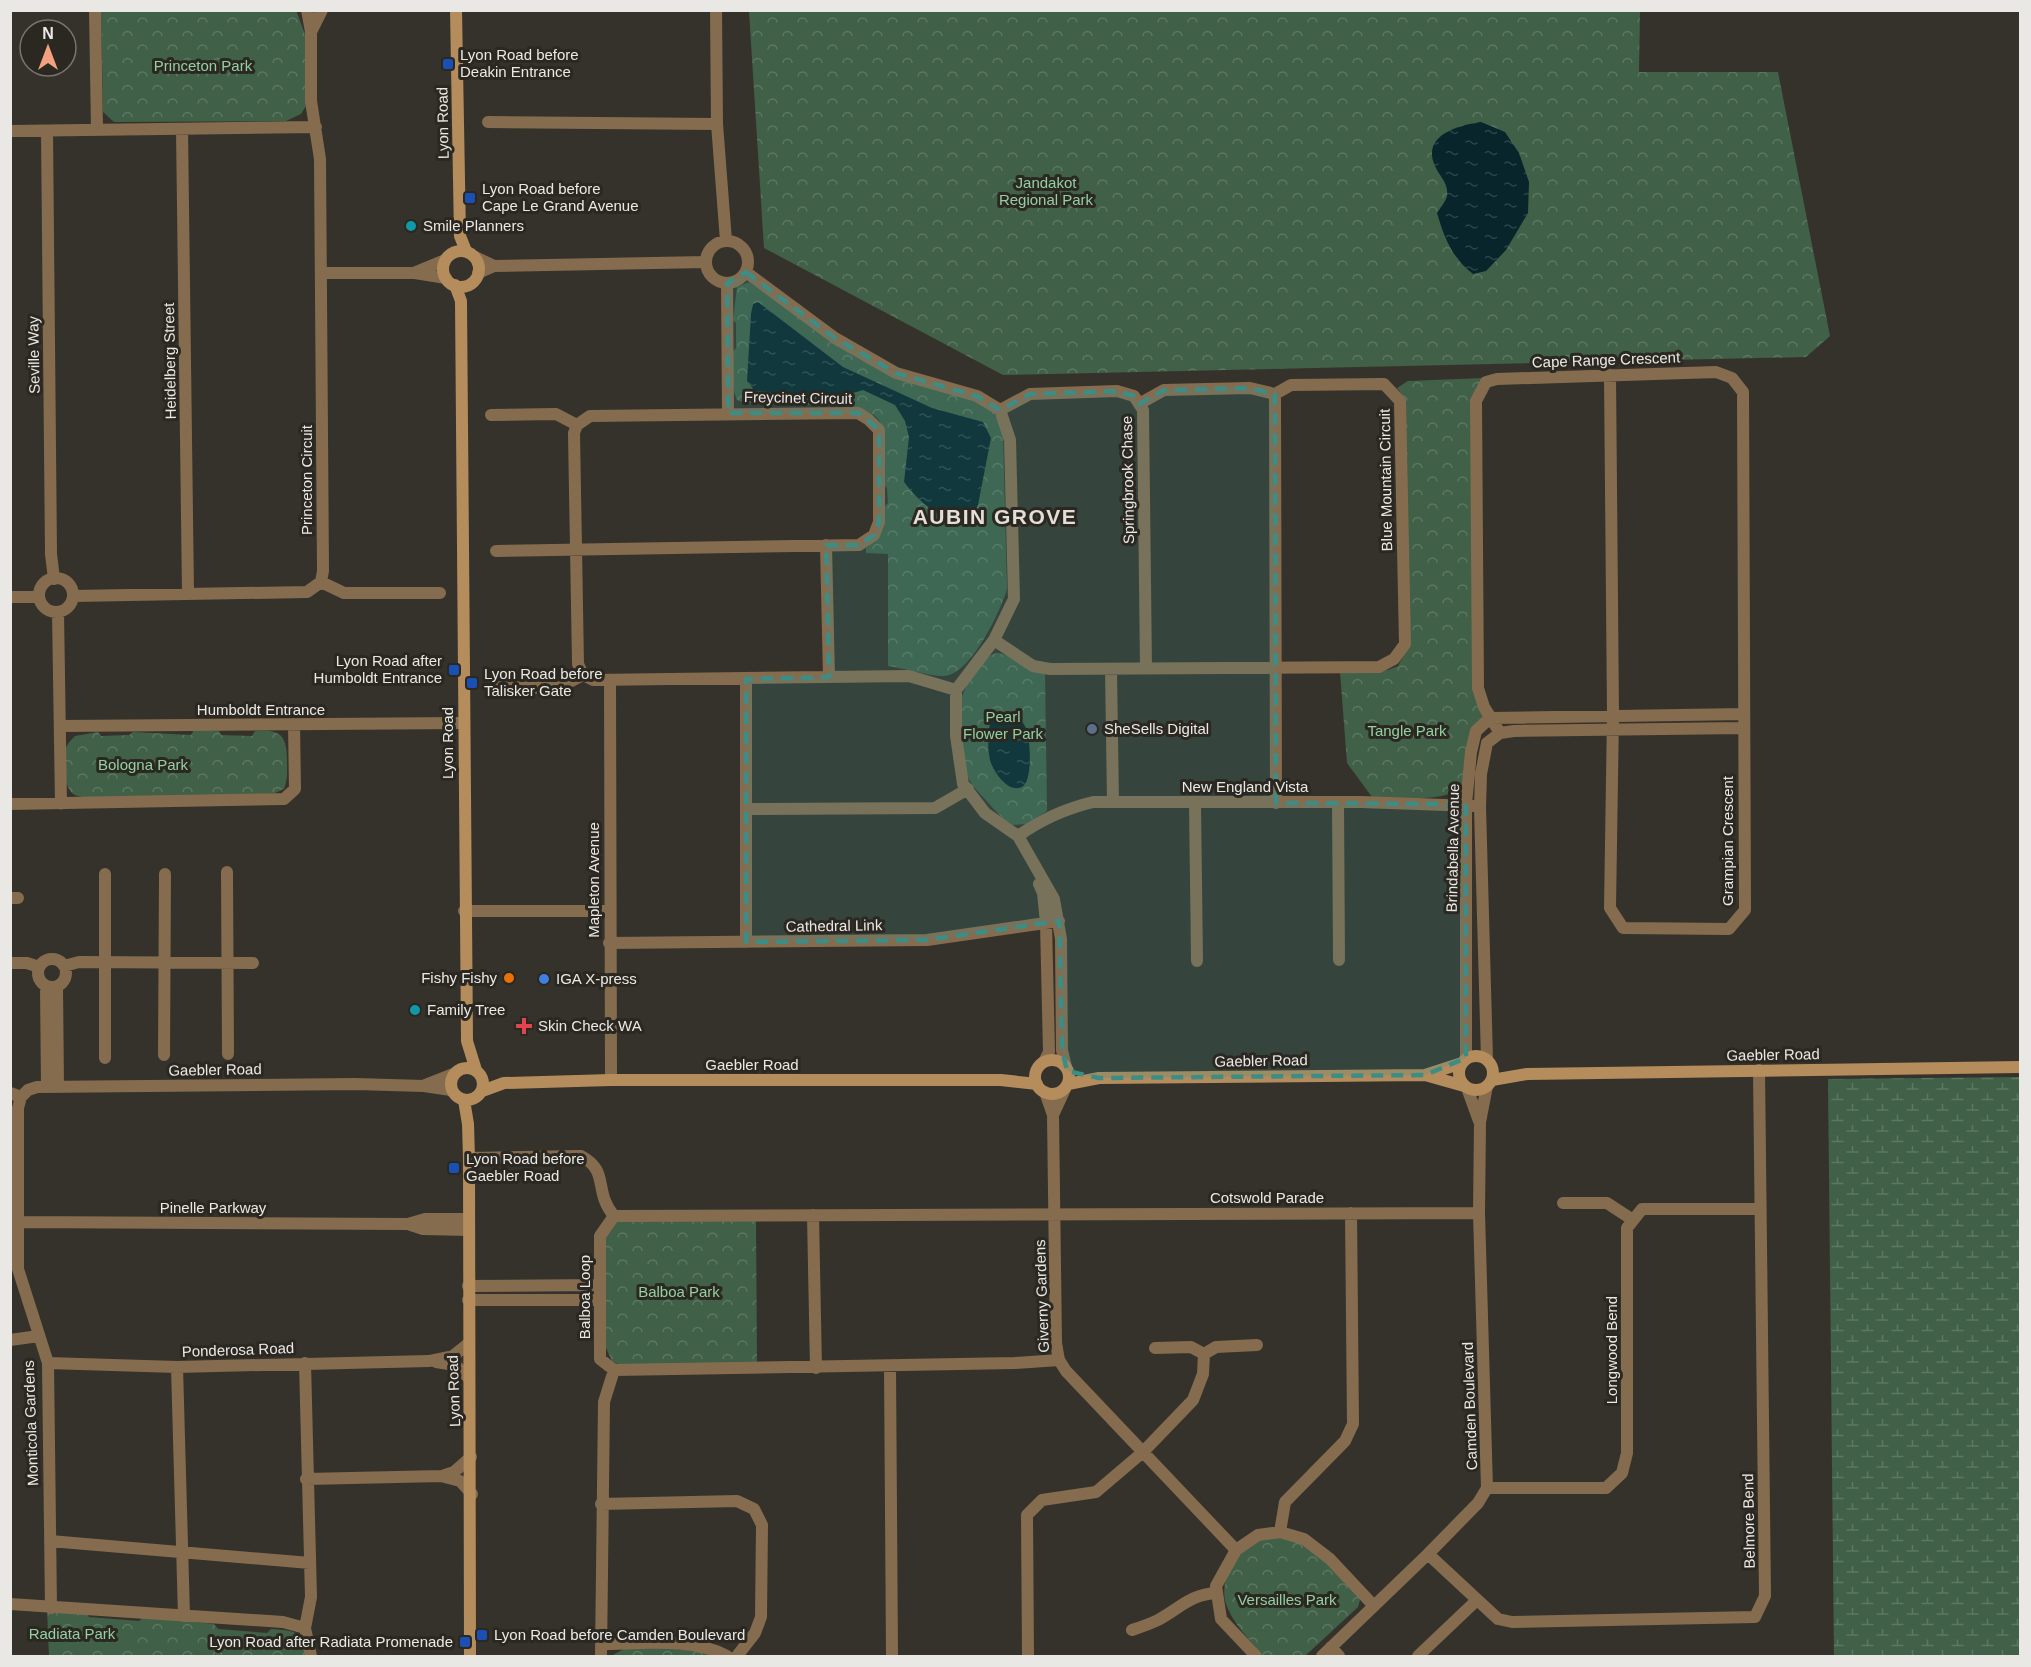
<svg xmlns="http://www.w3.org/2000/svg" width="2031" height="1667" font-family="Arial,sans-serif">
  <defs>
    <pattern id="wetland-marsh" width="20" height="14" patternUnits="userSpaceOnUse" patternTransform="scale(1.5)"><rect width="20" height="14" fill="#406048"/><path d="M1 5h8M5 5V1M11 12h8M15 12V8" fill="none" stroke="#5c7762"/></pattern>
    <pattern id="park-crowns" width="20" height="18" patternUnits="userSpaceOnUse" patternTransform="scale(1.5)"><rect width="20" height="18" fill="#406048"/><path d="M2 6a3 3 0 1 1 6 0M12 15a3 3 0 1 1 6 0" fill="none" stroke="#5c7762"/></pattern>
    <pattern id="water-ripples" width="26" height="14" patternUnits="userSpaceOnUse" patternTransform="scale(1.5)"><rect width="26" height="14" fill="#07252b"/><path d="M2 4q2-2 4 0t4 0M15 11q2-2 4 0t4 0" fill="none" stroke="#2b454a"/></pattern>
  </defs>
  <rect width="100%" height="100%" fill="#35322c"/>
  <!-- wetland -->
  <path fill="url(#wetland-marsh)" d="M 2020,1077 L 2020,1656 L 1834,1656 L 1828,1079 Z"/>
  <!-- park -->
  <path fill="url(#park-crowns)" d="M 296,10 L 306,37 L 306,106 L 301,114 L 286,121 L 114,122 L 103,112 L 101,11 Z
    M 749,11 L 1640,11 L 1639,72 L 1778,72 L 1830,336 L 1806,357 L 1003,375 L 764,248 Z
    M 749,282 L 882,371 L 969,397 L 993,411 L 1003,432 L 1007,589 C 1001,610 970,677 943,676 C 928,676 904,668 888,666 L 888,554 L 866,553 L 866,548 C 882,537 883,526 883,508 L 888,503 L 887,488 L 883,484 C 882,469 886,437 881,424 C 869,392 768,413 737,400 L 733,389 L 733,351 L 736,348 L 736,323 L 733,320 L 737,287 Z
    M 1484,378 L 1473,400 L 1475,690 L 1486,717 L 1463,785 C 1448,804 1396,797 1372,797 L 1347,763 L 1340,672 L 1388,670 L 1398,666 L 1409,645 L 1405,399 L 1397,388 L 1408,381 Z
    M 996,653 L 1003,654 L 1045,673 L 1047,811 L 1026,824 L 1013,825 L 1003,819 L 972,785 L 964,769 L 960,701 L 968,682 L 989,656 Z
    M 194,730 L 219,731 L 221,735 L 252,736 L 255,731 C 280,729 287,735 287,760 C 287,771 288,779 284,789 L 275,793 C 244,794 92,804 75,795 C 63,789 64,763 65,751 C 66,745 71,740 75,736 L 98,732 L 101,736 L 129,735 L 133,732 L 191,735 Z
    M 756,1219 L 757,1363 L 623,1367 L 612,1361 L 606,1348 L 605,1237 L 616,1221 Z
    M 1282,1537 L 1306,1544 L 1357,1592 L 1360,1600 L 1358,1607 L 1305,1656 L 1263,1656 C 1250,1640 1233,1624 1226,1604 C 1218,1579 1238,1543 1264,1537 C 1269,1536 1276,1537 1282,1537 Z
    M 47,1609 L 85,1612 L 89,1617 L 139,1621 L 144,1617 L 214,1624 L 218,1629 L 267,1633 L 271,1629 C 297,1631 302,1631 310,1656 L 49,1656 Z
    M 666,1648 L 707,1652 L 720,1656 L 611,1656 L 624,1649 Z"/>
  <!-- water -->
  <path fill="url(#water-ripples)" d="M 1481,122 L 1505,132 L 1519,153 L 1529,182 L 1528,213 L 1506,250 L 1486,271 L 1473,274 C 1452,258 1444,237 1437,213 C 1440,208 1446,201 1447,196 C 1449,183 1439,176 1435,166 C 1421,135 1459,125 1481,122 Z
    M 758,302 L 843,367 L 932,408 L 983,422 L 991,438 L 978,505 C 955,538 920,503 904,482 L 909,437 L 905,421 L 895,405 L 863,390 L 843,396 L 755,391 L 747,381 L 751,314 L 753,304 Z
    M 1001,714 C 1010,716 1020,717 1025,726 C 1031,736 1033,782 1022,787 C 1008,794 993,771 990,760 C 987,747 988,731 991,718 Z"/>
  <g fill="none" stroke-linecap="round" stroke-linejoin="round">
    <!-- street -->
    <path stroke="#866c4e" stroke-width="12" d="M 95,10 L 97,130
      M 716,10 L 717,124 L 726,241
      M 311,32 L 322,10
      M 488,122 L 717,124
      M 182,129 L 188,593
      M 10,131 L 316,127
      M 47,131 L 51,554 L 54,579
      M706 262a21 21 0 1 1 42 0a21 21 0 1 1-42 0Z
      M 475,257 L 494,266
      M 416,272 L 445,260
      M 746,272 L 835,338 L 896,373 L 977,396 L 1000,410
      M 321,273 L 415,273 L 446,278
      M 478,273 L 494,266 L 706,262
      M 727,283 L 728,413
      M 1139,404 L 1164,390 L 1250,388 L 1275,394
      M 1000,410 L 1010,440 L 1014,599 L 994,640 L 956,690 L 956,736 L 963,784 L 985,813 L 1018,836 L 1054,899 L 1061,939 L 1062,1050 L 1066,1067
      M 1000,410 L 1030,394 L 1117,391 L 1134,396 L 1143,410 L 1146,668
      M 491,415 L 556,414 L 577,425
      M 826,545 L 829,677
      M 496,551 L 859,545 L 874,535 L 879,522 L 879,430 L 868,419 L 858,413 L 590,416 L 577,425 L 574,433 L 578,664 L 583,675 L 593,680 L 909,676 L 956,690
      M39 595a17 17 0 1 1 34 0a17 17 0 1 1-34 0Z
      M 321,582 L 344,593 L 440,593
      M 73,596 L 307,592 L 321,582 L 323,571 L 320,159 L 311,101 L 311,32 L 307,10
      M 10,597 L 39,597
      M 58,612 L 61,804
      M 994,640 L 1033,666 L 1050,669 L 1379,667 L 1394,659 L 1405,644 L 1400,401 L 1384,384 L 1291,385 L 1275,394 L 1276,803
      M 1111,669 L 1113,802
      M 746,679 L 746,942
      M 610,680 L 611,1080
      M 493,687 L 558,688 L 583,675
      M 60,726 L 462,723
      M 1500,733 L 1484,707 L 1478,688 L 1476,401 L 1486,382 L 1497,379 L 1716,372 L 1732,378 L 1743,392 L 1745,910 L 1729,929 L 1623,928 L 1610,908 L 1613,715 L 1610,375
      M 1338,802 L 1339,960
      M 1195,803 L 1197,961
      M 10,804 L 284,799 L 295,789 L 294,724
      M 746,809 L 935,808 L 968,789
      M 1018,836 C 1042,819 1064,809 1093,802 L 1361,802 L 1473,806
      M 227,872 L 228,1054
      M 105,874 L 105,1058
      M 1039,884 L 1043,893 L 1046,923 L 1049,1052 L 1044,1062
      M 10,898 L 18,898
      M 464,911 L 609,911
      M 609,943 L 927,940 L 1059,921
      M38 973a14 14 0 1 1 28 0a14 14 0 1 1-28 0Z
      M 10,963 L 27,963 L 39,967
      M 64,966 L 79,962 L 253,963
      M 46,986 L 47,1087
      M 57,986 L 58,1087
      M 164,1055 L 165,874
      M 1466,1058 L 1466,804 L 1471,752 L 1476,731 L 1490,718 L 1743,714
      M 1487,1059 L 1480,807 L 1481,774 L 1487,743 L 1500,733 L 1514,731 L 1742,728
      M 425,1085 L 453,1074
      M 1467,1088 L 1479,1121
      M 1045,1092 L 1053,1115 L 1056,1343 L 1059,1360 L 1066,1371 L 1236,1550
      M 10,1093 L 21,1097 L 28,1090 L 37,1087 L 356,1084 L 424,1086 L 451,1090
      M 21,1097 L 18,1108 L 18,1269 L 48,1363 L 51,1608
      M 1053,1115 L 1065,1089
      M 469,1158 L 581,1156 C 610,1171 593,1191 614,1216
      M 1563,1203 L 1607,1203 L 1633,1220
      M 813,1215 L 816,1368
      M 18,1222 L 408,1224 L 423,1229 L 469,1230
      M 408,1224 L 425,1219 L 469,1219
      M 468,1286 L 600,1285
      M 468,1300 L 600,1300
      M 10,1340 L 39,1336
      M 1155,1348 L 1191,1347 L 1204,1354
      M 1204,1354 L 1216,1347 L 1257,1345
      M 1059,1360 L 1015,1363 L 614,1370 L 600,1359 L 600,1236 L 614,1216 L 1479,1213
      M 436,1362 L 455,1365 L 469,1378
      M 48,1363 L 177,1367 L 429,1361 L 453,1356 L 468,1344
      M 890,1366 L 892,1656
      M 177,1367 L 184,1616
      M 442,1476 L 454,1472 L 471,1457
      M 306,1479 L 441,1476 L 460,1481 L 472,1494
      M 1487,1488 L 1606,1488 L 1622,1473 L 1627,1453 L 1627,1228 L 1642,1209 L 1760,1209
      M 601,1504 L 737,1501 L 754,1509 L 762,1525 L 761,1617 L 755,1633 L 737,1656
      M 1280,1532 L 1285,1502 L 1345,1441 L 1353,1424 L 1351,1213
      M 50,1541 L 310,1563
      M 1428,1554 L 1498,1619 L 1512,1622 L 1755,1617 L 1765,1596 L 1759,1070
      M 10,1604 L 283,1622 L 305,1628 L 311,1656
      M 305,1628 L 311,1597 L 305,1363
      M 1132,1630 C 1141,1627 1150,1624 1158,1620 C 1180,1608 1191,1594 1217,1593
      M 601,1644 C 641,1644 691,1637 727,1656
      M 1331,1647 L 1339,1656
      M 601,1656 L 604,1402 L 614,1370
      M 1028,1656 L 1027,1515 L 1042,1500 L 1096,1492 L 1143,1452 L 1193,1400 L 1203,1374 L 1204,1354
      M 1256,1656 L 1221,1619 L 1216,1586 L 1236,1550 L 1258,1535 L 1280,1532 L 1304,1539 L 1330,1559 L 1374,1606
      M 1322,1656 L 1428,1554 L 1478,1503 L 1487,1488 L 1479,1213 L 1480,1122 L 1487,1086
      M 1418,1656 L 1477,1600"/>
    <!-- secondary -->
    <path stroke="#b58c5c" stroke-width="12" d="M 456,10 L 460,236 L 466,251
      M443 269a18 18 0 1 1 36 0a18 18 0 1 1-36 0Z
      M 455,285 L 461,301 L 467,1041 L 476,1070
      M1459 1073a17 17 0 1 1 34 0a17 17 0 1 1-34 0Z
      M1035 1077a17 17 0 1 1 34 0a17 17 0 1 1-34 0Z
      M451 1084a16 16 0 1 1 32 0a16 16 0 1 1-32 0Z
      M 1425,1075 L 1462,1063
      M 1492,1080 L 1527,1074 L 2020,1067
      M 1068,1084 L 1099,1078 L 1425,1075 L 1464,1086
      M 482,1091 L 504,1083 L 611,1080 L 1001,1080 L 1037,1084
      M 464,1100 L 468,1124 L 469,1158 L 470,1656"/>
  </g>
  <!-- marked area -->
  <path fill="#3b8d86" fill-opacity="0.2" stroke="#3b8d86" stroke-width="4.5" stroke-dasharray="12 8" stroke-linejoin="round" d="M 746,272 L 835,338 L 896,373 L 977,396 L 1000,410 L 1030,394 L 1117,391 L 1134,396 L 1139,404 L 1164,390 L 1250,388 L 1275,394 L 1276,803 L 1466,804 L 1466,1058 L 1425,1075 L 1099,1078 L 1067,1071 L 1062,1050 L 1059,921 L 927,940 L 746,942 L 746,679 L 829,677 L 826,545 L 859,545 L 874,535 L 879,522 L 879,430 L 858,413 L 728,413 L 727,283 Z"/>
  <!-- markers -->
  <g fill="#1a4fb4" stroke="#2b2822" stroke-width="2">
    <rect x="442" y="58" width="12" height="12" rx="3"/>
    <rect x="464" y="192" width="12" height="12" rx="3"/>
    <rect x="448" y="664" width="12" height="12" rx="3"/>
    <rect x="466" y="677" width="12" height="12" rx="3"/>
    <rect x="448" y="1162" width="12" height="12" rx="3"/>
    <rect x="476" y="1629" width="12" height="12" rx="3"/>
    <rect x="459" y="1636" width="12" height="12" rx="3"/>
  </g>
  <g fill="#0f9aa8" stroke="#2b2822" stroke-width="2">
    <circle cx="411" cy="226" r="6"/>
    <circle cx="415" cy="1010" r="6"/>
  </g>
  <circle fill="#5c6f8a" stroke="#2b2822" stroke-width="2" cx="1092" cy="729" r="6"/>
  <circle fill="#e8710a" stroke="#2b2822" stroke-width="2" cx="509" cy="978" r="6"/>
  <circle fill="#3f7fe0" stroke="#2b2822" stroke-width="2" cx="544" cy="979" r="6"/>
  <path fill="#e0444e" stroke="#2b2822" stroke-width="2" d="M521 1017h6v6h6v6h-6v6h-6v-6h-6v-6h6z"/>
  <g text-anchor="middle" stroke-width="6" stroke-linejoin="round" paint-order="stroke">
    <!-- poi labels -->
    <g font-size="15" fill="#eae8e4" stroke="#2b2822" text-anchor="start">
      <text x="460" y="60">Lyon Road before<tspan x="460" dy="17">Deakin Entrance</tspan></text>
      <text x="482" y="194">Lyon Road before<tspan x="482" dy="17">Cape Le Grand Avenue</tspan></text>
      <text x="423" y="231">Smile Planners</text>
      <text x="442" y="666" text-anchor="end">Lyon Road after<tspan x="442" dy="17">Humboldt Entrance</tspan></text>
      <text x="484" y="679">Lyon Road before<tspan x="484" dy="17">Talisker Gate</tspan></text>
      <text x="1104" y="734">SheSells Digital</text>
      <text x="497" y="983" text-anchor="end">Fishy Fishy</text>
      <text x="556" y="984">IGA X-press</text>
      <text x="427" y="1015">Family Tree</text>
      <text x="538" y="1031">Skin Check WA</text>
      <text x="466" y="1164">Lyon Road before<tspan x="466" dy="17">Gaebler Road</tspan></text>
      <text x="494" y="1640">Lyon Road before Camden Boulevard</text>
      <text x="453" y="1647" text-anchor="end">Lyon Road after Radiata Promenade</text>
    </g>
    <!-- park labels -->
    <g font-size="15" fill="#93d0a1" stroke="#2b2822">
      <text x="203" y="71">Princeton Park</text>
      <text x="1046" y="188">Jandakot<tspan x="1046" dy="17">Regional Park</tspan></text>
      <text x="1003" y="722">Pearl<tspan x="1003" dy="17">Flower Park</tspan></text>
      <text x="1407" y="736">Tangle Park</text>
      <text x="143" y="770">Bologna Park</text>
      <text x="679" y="1297">Balboa Park</text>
      <text x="1287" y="1605">Versailles Park</text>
      <text x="72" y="1639">Radiata Park</text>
    </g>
    <!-- street labels -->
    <g font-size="15" fill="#eae8e4" stroke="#2b2822">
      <text transform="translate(443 123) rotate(-91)" y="5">Lyon Road</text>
      <text transform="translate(34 355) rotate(-91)" y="5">Seville Way</text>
      <text transform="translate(1606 360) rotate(-2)" y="5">Cape Range Crescent</text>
      <text transform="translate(170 361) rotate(-91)" y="5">Heidelberg Street</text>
      <text transform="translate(798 398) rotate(1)" y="5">Freycinet Circuit</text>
      <text transform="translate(307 480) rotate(-90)" y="5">Princeton Circuit</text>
      <text transform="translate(1128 480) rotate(-91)" y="5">Springbrook Chase</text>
      <text transform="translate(1386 480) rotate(-91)" y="5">Blue Mountain Circuit</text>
      <text x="261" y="715">Humboldt Entrance</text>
      <text transform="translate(448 743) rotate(-90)" y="5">Lyon Road</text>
      <text x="1245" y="792">New England Vista</text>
      <text transform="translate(1728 841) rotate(-90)" y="5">Grampian Crescent</text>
      <text transform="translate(1453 848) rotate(-89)" y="5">Brindabella Avenue</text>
      <text transform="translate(594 880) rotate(-90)" y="5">Mapleton Avenue</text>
      <text transform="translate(834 926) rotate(-1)" y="5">Cathedral Link</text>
      <text transform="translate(1773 1055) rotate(-1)" y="5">Gaebler Road</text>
      <text transform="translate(1261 1061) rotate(-1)" y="5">Gaebler Road</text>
      <text x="752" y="1070">Gaebler Road</text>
      <text transform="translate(215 1070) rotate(-1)" y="5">Gaebler Road</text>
      <text x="1267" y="1203">Cotswold Parade</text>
      <text x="213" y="1213">Pinelle Parkway</text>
      <text transform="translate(1042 1296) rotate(-92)" y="5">Giverny Gardens</text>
      <text transform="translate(585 1297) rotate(-90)" y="5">Balboa Loop</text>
      <text transform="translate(238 1350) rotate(-2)" y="5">Ponderosa Road</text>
      <text transform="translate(1612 1350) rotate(-90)" y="5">Longwood Bend</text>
      <text transform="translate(454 1391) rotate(-92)" y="5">Lyon Road</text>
      <text transform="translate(1470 1406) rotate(-92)" y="5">Camden Boulevard</text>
      <text transform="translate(31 1423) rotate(-92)" y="5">Monticola Gardens</text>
      <text transform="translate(1749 1521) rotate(-91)" y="5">Belmore Bend</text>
    </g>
    <!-- district labels -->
    <g font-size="21" font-weight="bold" letter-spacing="1.5" fill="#e3ded7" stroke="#2b2822">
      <text x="995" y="524">AUBIN GROVE</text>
    </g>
  </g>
  <!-- border -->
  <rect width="2031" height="1667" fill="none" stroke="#eae8e4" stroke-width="24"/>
  <!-- north arrow -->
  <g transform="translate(48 48)"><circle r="28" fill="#2b2822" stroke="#777570" stroke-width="1.5"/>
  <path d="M0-4.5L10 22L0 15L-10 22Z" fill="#f2a080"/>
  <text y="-9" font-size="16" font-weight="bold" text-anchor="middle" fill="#eae8e4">N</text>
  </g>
</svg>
